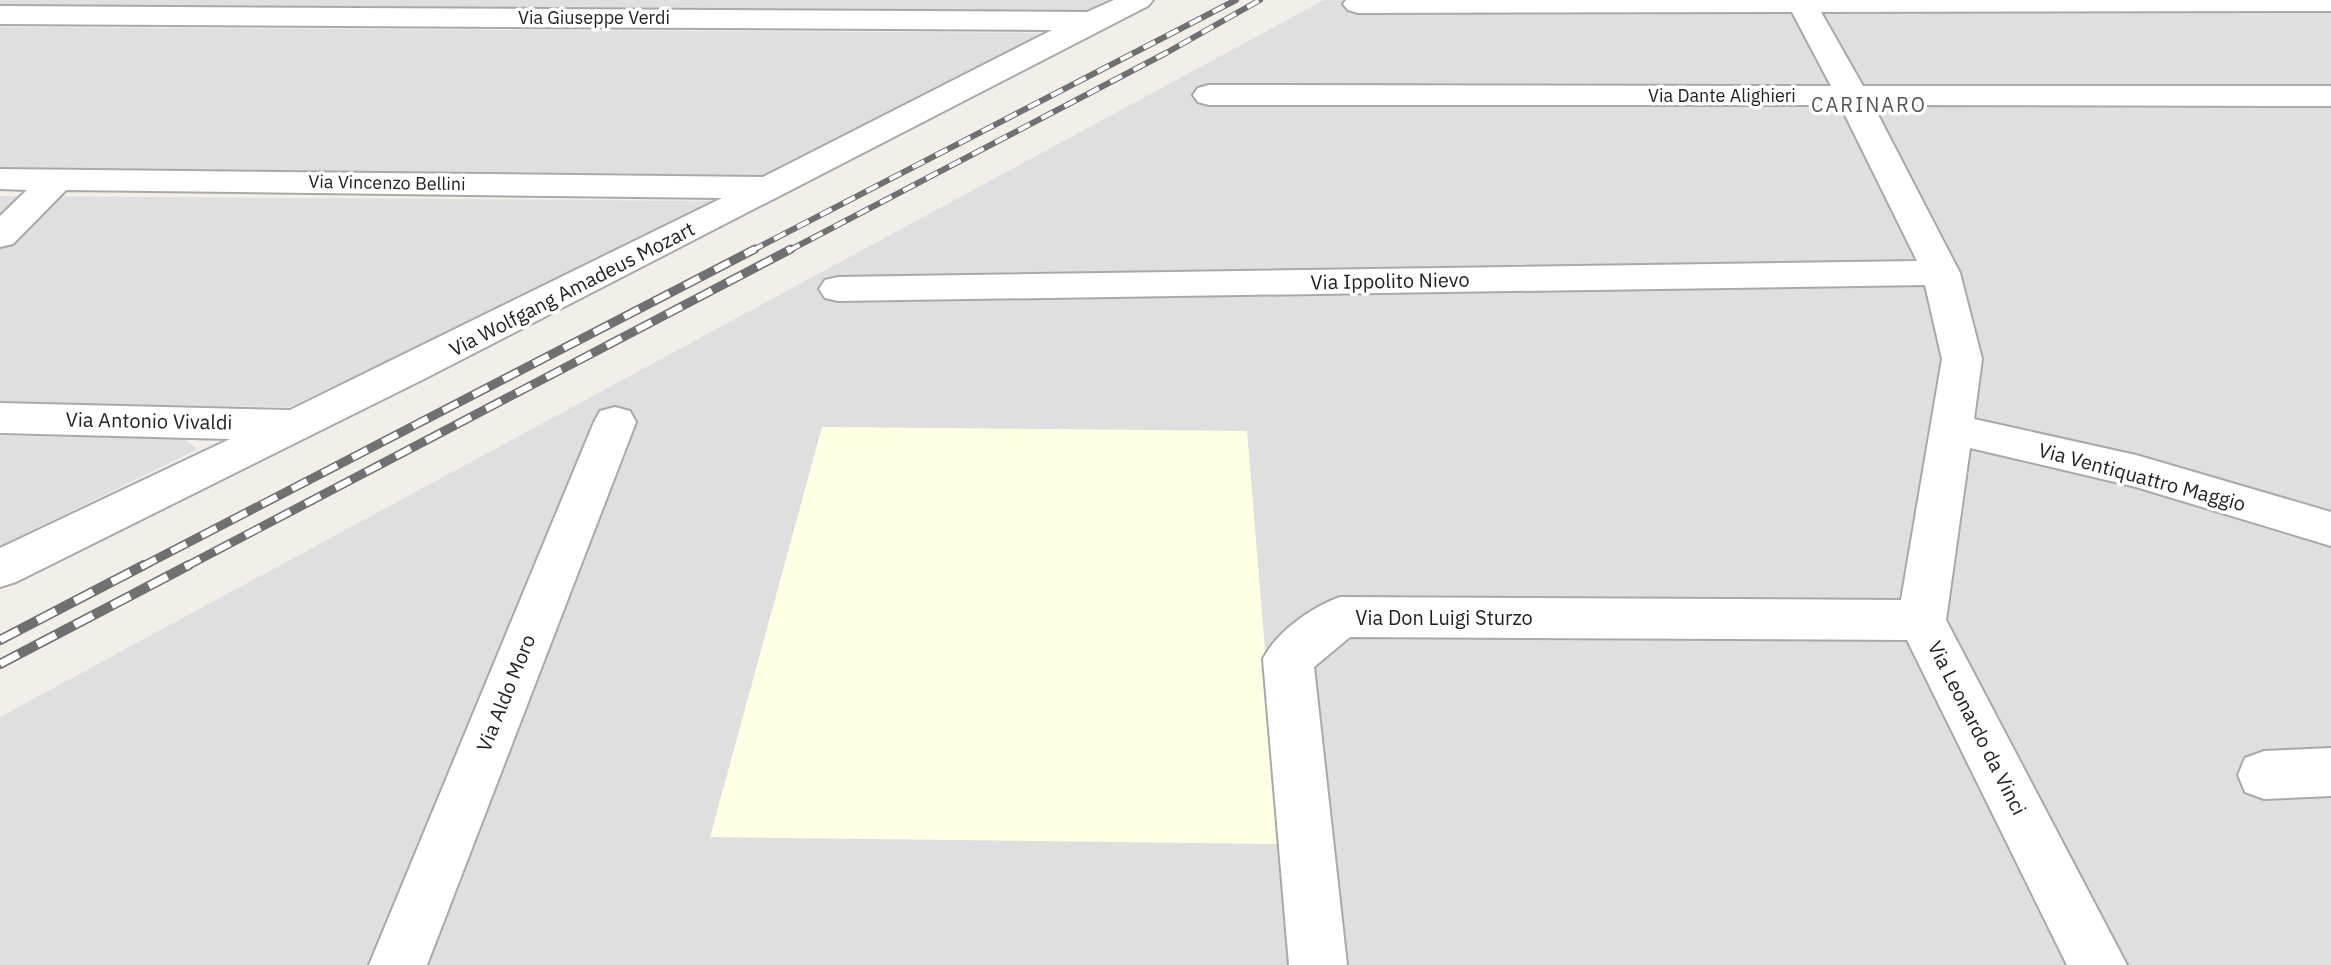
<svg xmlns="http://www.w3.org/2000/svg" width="2331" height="965" font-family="'IBM Plex Sans',sans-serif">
  <rect width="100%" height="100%" fill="#f2efe9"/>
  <!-- residential -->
  <path fill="#e0dfdf" d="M 0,0 L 1119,0 L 1089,15 L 0,6 Z
    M 1324,0 L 2331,0 L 2331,965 L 0,965 L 0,717 Z
    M 0,27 L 1053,33 L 770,175 L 0,168 Z
    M 0,196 L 718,201 L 536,293 L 289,407 L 0,403 Z
    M 0,436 L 182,438 L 198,449 L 0,546 Z"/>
  <!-- education -->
  <path fill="#ffffe5" d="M 822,427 L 1247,431 L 1281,844 L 710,837 Z"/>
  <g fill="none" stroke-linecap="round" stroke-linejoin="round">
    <defs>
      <path id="minor" d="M 1114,0 L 1153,0 L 1148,6 L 426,378 L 16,582 L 0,587 L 0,548 L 230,439 L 0,433 L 0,403 L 290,410 L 722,198 L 66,190 L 13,244 L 0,247 L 0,216 L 27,190 L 0,189 L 0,169 L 763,177 L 1052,30 L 0,24 L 0,6 L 1087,12 Z
        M 1346,0 L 2331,0 L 2331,11 L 1821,12 L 1863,86 L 2331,86 L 2331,106 L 1873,105 L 1960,273 L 1982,359 L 1974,419 L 2136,455 L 2331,512 L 2331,546 L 2136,487 L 1970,448 L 1946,620 L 2127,965 L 2067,965 L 1907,640 L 1350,637 L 1314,667 L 1347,965 L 1289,965 L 1263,659 C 1276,632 1312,607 1340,597 L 1901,600 L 1942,359 L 1925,285 L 838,301 L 825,298 L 819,289 L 825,280 L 838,277 L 1917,261 L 1840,105 L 1209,105 L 1198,102 L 1193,95 L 1198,88 L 1209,85 L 1831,86 L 1792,12 L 1358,13 L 1348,10 L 1343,4 Z
        M 615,407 L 630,411 L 636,422 L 427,965 L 369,965 L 594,422 L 600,411 Z
        M 2331,748 L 2331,796 L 2264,799 L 2245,792 L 2238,775 L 2245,758 L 2264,751 Z"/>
    </defs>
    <!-- minor casing -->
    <use href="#minor" stroke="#a9a9a9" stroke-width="4"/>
    <!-- minor -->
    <use href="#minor" fill="#fff" fill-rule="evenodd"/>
    <defs>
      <path id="rail-far2" d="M 751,251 L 1236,0
        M 788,251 L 1166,53 L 1260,0"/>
      <path id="rail-far1" d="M 141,567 L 755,249
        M 185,567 L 791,249"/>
      <path id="rail" d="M 0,640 L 144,565
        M 0,664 L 189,565"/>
    </defs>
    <!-- rail-far2 casing -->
    <use href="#rail-far2" stroke="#707070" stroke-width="6"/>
    <!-- rail-far1 casing -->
    <use href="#rail-far1" stroke="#707070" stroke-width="9"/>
    <!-- rail casing -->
    <use href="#rail" stroke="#707070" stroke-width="10"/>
    <!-- rail-far2 -->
    <use href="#rail-far2" stroke="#fff" stroke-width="4" stroke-dasharray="13" stroke-linecap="butt"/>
    <!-- rail-far1 -->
    <use href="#rail-far1" stroke="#fff" stroke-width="6" stroke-dasharray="17" stroke-linecap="butt"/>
    <!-- rail -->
    <use href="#rail" stroke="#fff" stroke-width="7" stroke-dasharray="21" stroke-linecap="butt"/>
  </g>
  <g text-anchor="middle" stroke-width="7" stroke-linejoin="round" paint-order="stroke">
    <!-- far-street labels -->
    <g font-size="18" fill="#222" stroke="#fff">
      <text x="594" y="24">Via Giuseppe Verdi</text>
      <text x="1722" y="102">Via Dante Alighieri</text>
      <text transform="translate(387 183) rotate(1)" y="6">Via Vincenzo Bellini</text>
    </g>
    <!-- far-quarter labels -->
    <g font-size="20" letter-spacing="2" fill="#555" stroke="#fff">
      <text x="1869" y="112">CARINARO</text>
    </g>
    <!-- street labels -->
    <g font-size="20" fill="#222" stroke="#fff">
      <text transform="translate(1390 281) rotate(-1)" y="7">Via Ippolito Nievo</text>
      <text transform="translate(572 289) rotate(-27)" y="7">Via Wolfgang Amadeus Mozart</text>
      <text transform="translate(149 421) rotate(1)" y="7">Via Antonio Vivaldi</text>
      <text transform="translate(2142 477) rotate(15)" y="7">Via Ventiquattro Maggio</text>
      <text x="1444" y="625">Via Don Luigi Sturzo</text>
      <text transform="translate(506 693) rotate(-68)" y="7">Via Aldo Moro</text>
      <text transform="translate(1977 728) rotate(63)" y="7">Via Leonardo da Vinci</text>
    </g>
  </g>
</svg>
